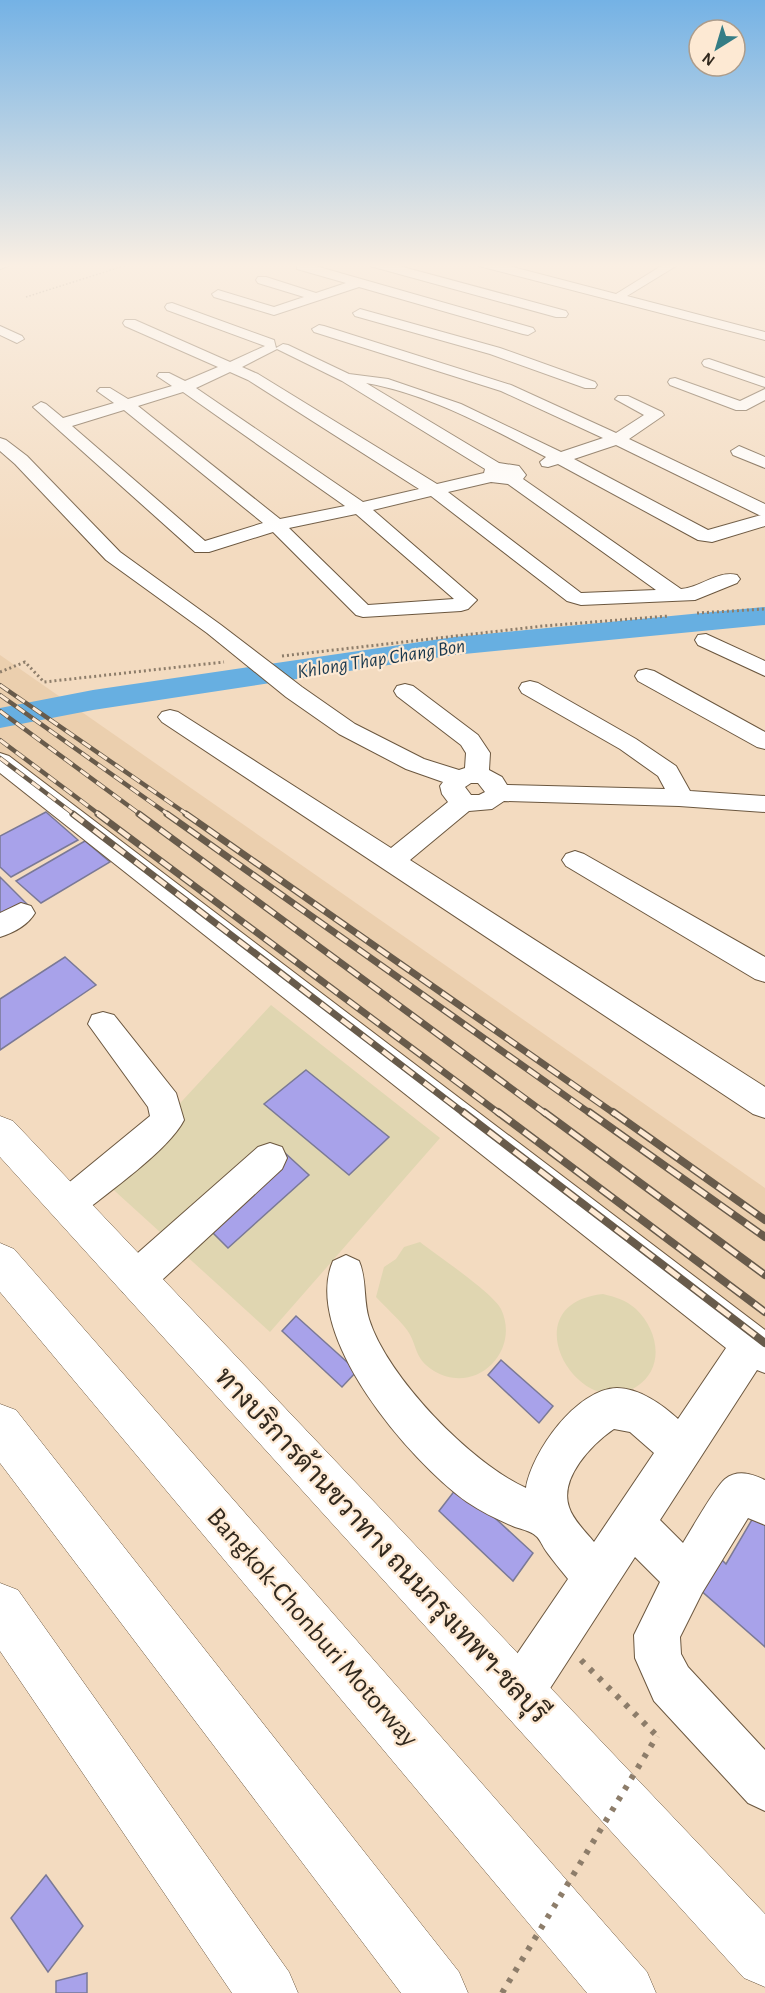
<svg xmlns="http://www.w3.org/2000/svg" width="765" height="1993" font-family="'Alegreya Sans',Sarabun,sans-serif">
  <rect width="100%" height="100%" fill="#f3dbc0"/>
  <!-- built -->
  <path fill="#ebcfae" d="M 0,655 L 765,1188 L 765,1338 L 0,756 Z"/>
  <!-- sand -->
  <path fill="#e0d6b1" d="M 271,1005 L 440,1138 L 270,1332 L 106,1183 Z
    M 420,1242 C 438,1256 493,1293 501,1309 C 521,1351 476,1396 434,1371 C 413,1358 418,1345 407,1330 C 398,1318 386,1308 376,1297 L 384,1267 L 396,1259 L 404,1247 Z
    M 603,1294 C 615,1297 626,1300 636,1309 C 658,1330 666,1368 636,1387 C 578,1424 509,1304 603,1294 Z"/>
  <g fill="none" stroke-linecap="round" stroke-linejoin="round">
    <!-- river -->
    <path fill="#67afe1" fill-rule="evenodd" d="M 765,607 L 765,625 L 454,655 L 93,710 L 0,728 L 0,708 L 93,690 L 454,637 Z"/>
  </g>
  <!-- building -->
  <path fill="#a8a2ea" stroke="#7a7996" stroke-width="1.5" d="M 46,812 L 78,840 L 11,877 L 0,867 L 0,836 Z
    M 85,841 L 110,862 L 41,903 L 16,881 Z
    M 0,877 L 28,905 L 0,922 Z
    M 65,957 L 96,985 L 0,1050 L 0,999 Z
    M 306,1070 L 389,1137 L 349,1175 L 264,1104 Z
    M 285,1153 L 309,1175 L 228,1248 L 204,1224 Z
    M 296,1316 L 357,1371 L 342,1387 L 282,1331 Z
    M 501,1360 L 553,1406 L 539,1423 L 488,1375 Z
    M 459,1485 L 533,1553 L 513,1581 L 439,1511 Z
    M 760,1506 L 765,1511 L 765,1647 L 698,1588 L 718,1556 L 726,1564 Z
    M 46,1875 L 83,1926 L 48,1972 L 11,1918 Z
    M 87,1973 L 87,1993 L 56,1993 L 56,1981 Z"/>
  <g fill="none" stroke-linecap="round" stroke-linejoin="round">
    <defs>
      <path id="minor" d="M 0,263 L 16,263 L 0,269 Z
        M 297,263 L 305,263 L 533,328 L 535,331 L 528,335 L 523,334 L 359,287 L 274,315 L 214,297 L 212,294 L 218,290 L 274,307 L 304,297 L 258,283 L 256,280 L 258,277 L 266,277 L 316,293 L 346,283 L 297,269 Z
        M 368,263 L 388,263 L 566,311 L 568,314 L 566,317 L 556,317 L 370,266 Z
        M 477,263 L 497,263 L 616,294 L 666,263 L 681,263 L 627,296 L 765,332 L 765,340 L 479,266 Z
        M 172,303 L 274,340 L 276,348 L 283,344 L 288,345 L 349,374 L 388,379 L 461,404 L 561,452 L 603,438 L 501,391 L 314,332 L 312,329 L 319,325 L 324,326 L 511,385 L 616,433 L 644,415 L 615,399 L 618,396 L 628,396 L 662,412 L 664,415 L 629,439 L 765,504 L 765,526 L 712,542 L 698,540 L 558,464 L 548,467 L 542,466 L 540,462 L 546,457 C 490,428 429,394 366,383 L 499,463 L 519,466 L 526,475 L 523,479 L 681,589 C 700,588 718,570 737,575 L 740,579 L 737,583 L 695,600 L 581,605 L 567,601 L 431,496 L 373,510 L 477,600 L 468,609 L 461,611 L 363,617 L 356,615 L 273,532 L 209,552 L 195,552 L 33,407 L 41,402 L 46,404 L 63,418 L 114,403 L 97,391 L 100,388 L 110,388 L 128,399 L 172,386 L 157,376 L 159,373 L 169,373 L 185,381 L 218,367 L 125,326 L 123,323 L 125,320 L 135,320 L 230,362 L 265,346 L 167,310 L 165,307 L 167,304 ZM 277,349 L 342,381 L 485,469 L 484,473 L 437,484 L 258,374 L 242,367 ZM 230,372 L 248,380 L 419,489 L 363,502 L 196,388 ZM 183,392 L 345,506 L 280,519 L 138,406 ZM 124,410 L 263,523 L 205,541 L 72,426 ZM 616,445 L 759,515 L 761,515 L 708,530 L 574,459 ZM 491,482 L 508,484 L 656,590 L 581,593 L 448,492 ZM 356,514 L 454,599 L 368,605 L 289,528 Z
        M 360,309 L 500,348 L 595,382 L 597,385 L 595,388 L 585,388 L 490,354 L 355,316 L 353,313 Z
        M 0,326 L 22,336 L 24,339 L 17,343 L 0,335 Z
        M 709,359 L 765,378 L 765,387 L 704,366 L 702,363 L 704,360 Z
        M 675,378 L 740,401 L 765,389 L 765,400 L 746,410 L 736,410 L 670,385 L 668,382 L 670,379 Z
        M 0,438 L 6,440 L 27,456 L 120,552 L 221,625 L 302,687 L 355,724 L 424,759 L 459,770 L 465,768 L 466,753 L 461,745 L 397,696 L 394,691 L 397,686 L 405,684 L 413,686 L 478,735 L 490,753 L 489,770 L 502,777 L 507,785 L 665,789 L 658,776 L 620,749 L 522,693 L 519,688 L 522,683 L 530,681 L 538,683 L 636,739 L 676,766 L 690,791 L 765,796 L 765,812 L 679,806 L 504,801 L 492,809 L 469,811 L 410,860 L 765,1087 L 765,1118 L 753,1114 L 162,722 L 158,717 L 162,712 L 170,710 L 178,712 L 391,848 L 448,802 L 442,794 L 440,786 L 443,782 L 406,769 L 339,734 L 286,697 L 207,633 L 106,560 L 15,464 L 0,451 ZM 471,783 L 478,783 L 485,792 L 479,795 L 471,795 L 465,787 Z
        M 739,446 L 765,457 L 765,468 L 733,455 L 731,451 Z
        M 706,634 L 765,661 L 765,676 L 698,645 L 695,640 L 698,635 Z
        M 646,669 L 654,671 L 765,732 L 765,749 L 757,747 L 638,681 L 635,676 L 638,671 Z
        M 0,753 L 9,756 L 765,1330 L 765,1373 L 757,1370 L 660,1520 L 683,1543 C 691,1530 716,1486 725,1479 C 738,1469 752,1474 765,1480 L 765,1525 L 748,1518 L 702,1593 L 680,1637 L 681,1654 L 688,1667 L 765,1750 L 765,1811 L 748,1803 L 654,1701 L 635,1658 L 634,1635 L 660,1582 L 635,1557 L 536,1710 L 519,1717 L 502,1710 L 495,1693 L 502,1676 L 568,1579 C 561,1570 553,1561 546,1551 C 543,1547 540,1539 536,1536 C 531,1531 521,1529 515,1527 C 498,1520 482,1512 467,1502 C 410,1461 301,1335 333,1261 L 346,1255 L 359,1261 C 367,1279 363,1299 369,1319 C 387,1377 471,1463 526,1488 C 532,1452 576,1389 617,1388 C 639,1388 663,1405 678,1419 L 726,1348 L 0,773 ZM 614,1429 L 630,1432 L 654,1453 L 594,1542 C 586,1532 573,1520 569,1507 C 559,1478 592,1444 614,1429 Z
        M 575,851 L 584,854 L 765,957 L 765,982 L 755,979 L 566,866 L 562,860 L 566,854 Z
        M 21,903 L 31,906 L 35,913 C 28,925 13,933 0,937 L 0,913 Z
        M 103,1012 L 114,1015 L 176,1093 L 184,1120 C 169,1150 107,1193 79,1216 L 67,1221 L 55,1216 L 49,1205 L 55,1194 L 150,1116 L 148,1107 L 88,1024 L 92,1015 Z
        M 270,1143 L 282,1147 L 287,1158 L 282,1169 L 149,1292 L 136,1297 L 123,1292 L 118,1279 L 123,1266 L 258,1147 Z"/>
      <path id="major" d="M 0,1116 L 13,1121 L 765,1914 L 765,1987 L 744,1978 L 0,1157 Z
        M 0,1583 L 18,1590 L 289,1972 L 298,1993 L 232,1993 L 0,1651 Z"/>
      <path id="highway" d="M 0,1243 L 14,1249 L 647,1972 L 656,1993 L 587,1993 L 0,1292 Z
        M 0,1404 L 16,1410 L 459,1972 L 468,1993 L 401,1993 L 0,1463 Z"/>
    </defs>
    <!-- minor casing -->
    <use href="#minor" stroke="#6b573f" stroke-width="2"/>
    <!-- major casing -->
    <use href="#major" stroke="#6b573f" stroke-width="1"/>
    <!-- highway casing -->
    <use href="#highway" stroke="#6b573f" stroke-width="1"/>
    <!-- path-far2 -->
    <path stroke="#8d7d6a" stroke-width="1.5" stroke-dasharray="1.5 2" stroke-linecap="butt" d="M 26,297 L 133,263"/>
    <!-- path-far1 -->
    <path stroke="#8d7d6a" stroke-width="3" stroke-dasharray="2 3" stroke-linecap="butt" d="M 697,613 L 765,609
      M 282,656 L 543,626 L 669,616
      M 0,672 L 25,662 L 44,682 L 224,662"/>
    <!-- path -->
    <path stroke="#8d7d6a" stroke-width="6" stroke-dasharray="4.5 8" stroke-linecap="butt" d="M 581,1660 L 657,1736"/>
    <!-- minor -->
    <use href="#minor" fill="#fff" fill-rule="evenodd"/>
    <!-- major -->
    <use href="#major" fill="#fff" fill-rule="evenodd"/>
    <!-- highway -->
    <use href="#highway" fill="#fff" fill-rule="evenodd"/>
    <defs>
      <path id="rail-far2" d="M 0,685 L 188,815
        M 0,695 L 169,815
        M 0,711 L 141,815
        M 0,740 L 100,815
        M 0,758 L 75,815"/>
      <path id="rail-far1" d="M 73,814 L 465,1114
        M 98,814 L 500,1114
        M 139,814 L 546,1114
        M 167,814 L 591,1114
        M 186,814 L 615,1114"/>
      <path id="rail" d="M 463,1112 L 765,1343
        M 498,1112 L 765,1312
        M 544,1112 L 765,1275
        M 589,1112 L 765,1237
        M 613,1112 L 765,1220"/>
    </defs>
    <!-- rail-far2 casing -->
    <use href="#rail-far2" stroke="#685b4b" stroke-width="4.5"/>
    <!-- rail-far1 casing -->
    <use href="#rail-far1" stroke="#685b4b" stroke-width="7"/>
    <!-- rail casing -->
    <use href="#rail" stroke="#685b4b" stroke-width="8"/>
    <!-- rail-far2 -->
    <use href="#rail-far2" stroke="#fde9d3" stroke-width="3" stroke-dasharray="10" stroke-linecap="butt"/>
    <!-- rail-far1 -->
    <use href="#rail-far1" stroke="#fde9d3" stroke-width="4.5" stroke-dasharray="13" stroke-linecap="butt"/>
    <!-- rail -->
    <use href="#rail" stroke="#fde9d3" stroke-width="5" stroke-dasharray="16" stroke-linecap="butt"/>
    <!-- path-bridge -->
    <path stroke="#8d7d6a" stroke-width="6" stroke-dasharray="4.5 8" stroke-linecap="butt" d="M 502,1993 L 657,1736"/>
  </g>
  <!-- sky -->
  <linearGradient id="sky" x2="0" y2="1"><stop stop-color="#74b2e5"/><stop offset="0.49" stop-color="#faefe3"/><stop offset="1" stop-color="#faefe3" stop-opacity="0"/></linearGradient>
  <rect width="765" height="542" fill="url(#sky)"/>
  <g text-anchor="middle" stroke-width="4.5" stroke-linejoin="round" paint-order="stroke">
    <!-- far-water labels -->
    <g font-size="20" font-style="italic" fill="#19384e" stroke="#fde9d3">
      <text transform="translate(381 658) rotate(-9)" y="7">Khlong Thap Chang Bon</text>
    </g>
    <!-- near-street labels -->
    <g font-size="27" fill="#32291e" stroke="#fde9d3">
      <text transform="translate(382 1545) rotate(47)" y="9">ทางบริการด้านขวาทาง ถนนกรุงเทพฯ-ชลบุรี</text>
      <text transform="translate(313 1627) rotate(49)" y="9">Bangkok-Chonburi Motorway</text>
    </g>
  </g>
  <!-- north arrow -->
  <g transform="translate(717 48) rotate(217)"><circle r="28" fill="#fde9d3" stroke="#ac9c8b" stroke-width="1.5"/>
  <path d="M0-4.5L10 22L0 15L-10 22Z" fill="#357d85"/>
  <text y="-9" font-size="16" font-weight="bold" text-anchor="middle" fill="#32291e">N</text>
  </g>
</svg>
